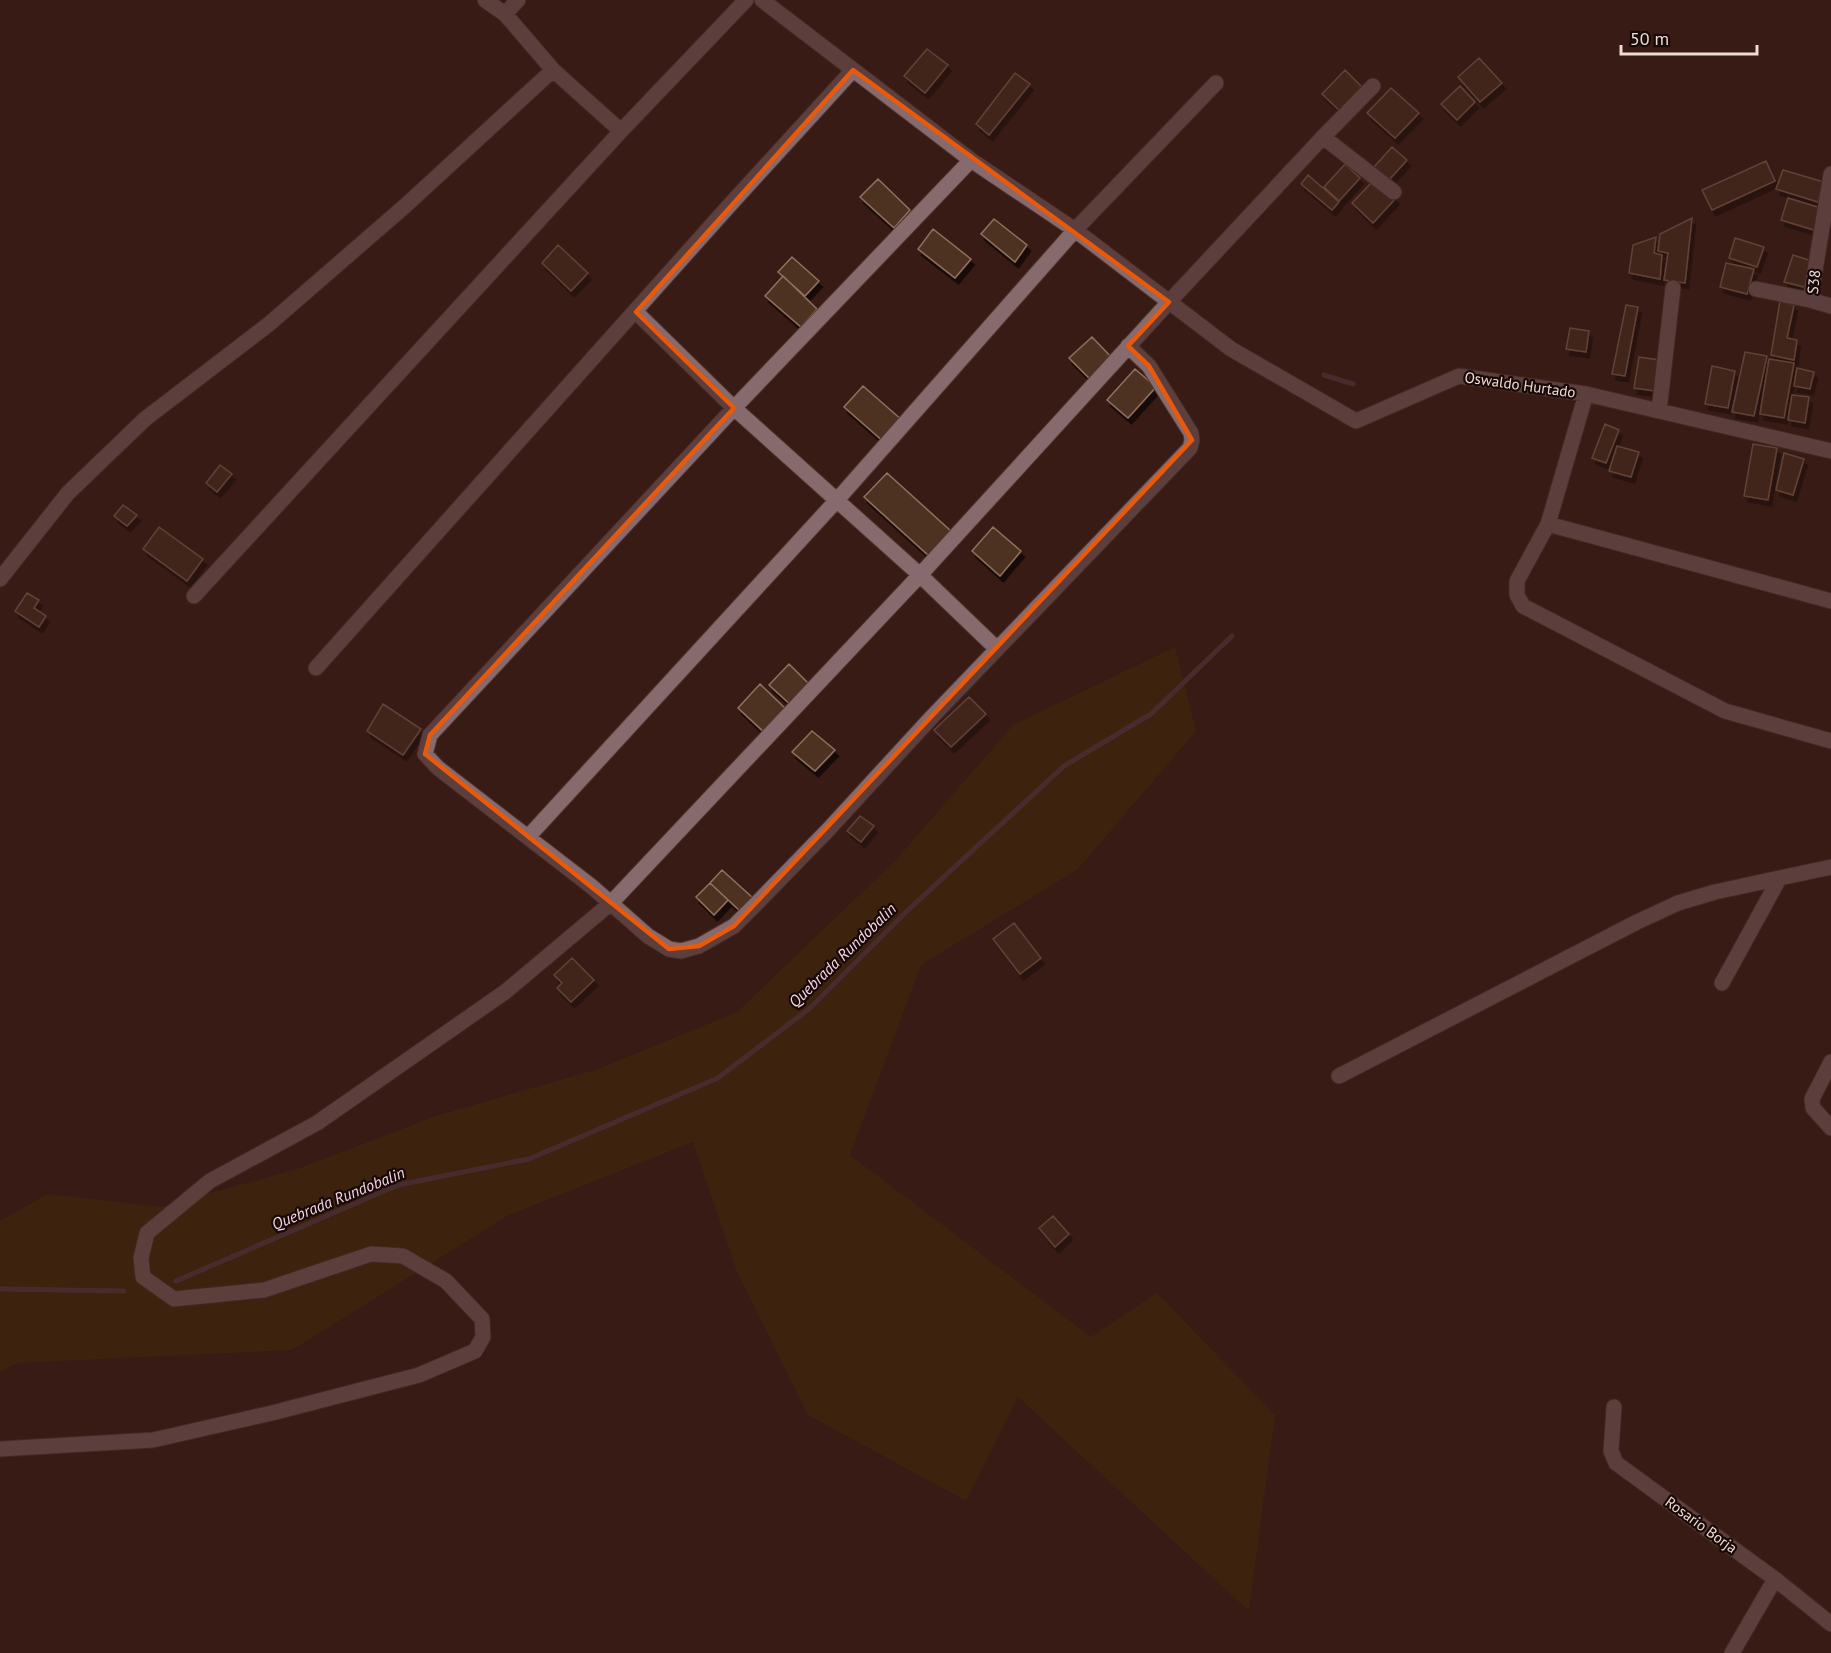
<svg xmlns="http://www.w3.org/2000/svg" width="1831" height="1653" font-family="'PT Sans',sans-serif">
  <defs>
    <filter id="shadow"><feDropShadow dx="3.5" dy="6" stdDeviation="0" flood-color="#0009"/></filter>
  </defs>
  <rect width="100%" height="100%" fill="#381b15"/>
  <!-- green -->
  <path fill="#432a04" d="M 1175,647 L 1196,731 L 1078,869 L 921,965 L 850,1155 L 1091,1337 L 1157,1293 L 1275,1415 L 1249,1611 L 1018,1397 L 966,1501 L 808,1415 L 737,1272 L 693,1142 L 509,1215 L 292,1350 L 17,1363 L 0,1372 L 0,1221 L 48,1194 L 161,1207 L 300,1168 L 436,1116 L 598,1069 L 737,1012 L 895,861 L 1013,725 Z"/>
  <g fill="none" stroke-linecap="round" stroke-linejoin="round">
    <!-- stream -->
    <path stroke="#5b414a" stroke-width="5" d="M 1324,375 L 1353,384
      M 176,1281 L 398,1185 L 529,1159 L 718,1078 L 810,1008 L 907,911 L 1064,766 L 1151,714 L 1232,636
      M 0,1289 L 124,1291"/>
  </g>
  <!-- building -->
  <path fill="#4d3221" stroke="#90715f" stroke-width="1.5" filter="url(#shadow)" d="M 927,49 L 948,65 L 925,93 L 904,76 Z
    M 1479,58 L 1502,83 L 1480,102 L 1458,77 Z
    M 1345,70 L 1363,88 L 1341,112 L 1322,94 Z
    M 1015,73 L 1030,84 L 989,135 L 976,124 Z
    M 1460,86 L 1475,102 L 1457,120 L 1441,104 Z
    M 1391,88 L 1419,113 L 1395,138 L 1367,113 Z
    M 1392,147 L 1407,160 L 1389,180 L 1374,167 Z
    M 1766,161 L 1775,181 L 1712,210 L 1702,190 Z
    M 1345,164 L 1360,178 L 1339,201 L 1324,187 Z
    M 1783,170 L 1824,182 L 1818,202 L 1776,189 Z
    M 1308,175 L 1339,202 L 1332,210 L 1301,184 Z
    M 878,179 L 910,210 L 894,228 L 860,197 Z
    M 1375,179 L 1396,198 L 1373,223 L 1352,203 Z
    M 1788,198 L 1824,209 L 1817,231 L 1781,220 Z
    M 1692,218 L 1685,283 L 1664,280 L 1668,253 L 1658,251 L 1660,234 Z
    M 994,219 L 1027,245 L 1015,262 L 981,234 Z
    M 933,229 L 971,259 L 955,278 L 918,249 Z
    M 1656,237 L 1654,253 L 1662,255 L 1660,279 L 1629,273 L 1633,245 Z
    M 1735,238 L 1764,247 L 1757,267 L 1729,258 Z
    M 558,245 L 588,273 L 571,291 L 542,263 Z
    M 1793,255 L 1812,261 L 1804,287 L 1784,282 Z
    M 792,257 L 819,281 L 805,296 L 778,272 Z
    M 1726,263 L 1754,269 L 1747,294 L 1720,287 Z
    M 783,276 L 817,309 L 801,327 L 765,296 Z
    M 1780,301 L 1794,305 L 1787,338 L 1797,340 L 1794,360 L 1771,355 Z
    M 1626,305 L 1638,307 L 1625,376 L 1612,374 Z
    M 1570,328 L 1589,331 L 1586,352 L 1566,349 Z
    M 1092,337 L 1114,360 L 1091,380 L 1069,358 Z
    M 1745,352 L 1767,356 L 1754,416 L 1732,412 Z
    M 1639,357 L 1659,360 L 1655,391 L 1634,388 Z
    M 1769,359 L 1794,363 L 1784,418 L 1760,414 Z
    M 1712,366 L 1735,371 L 1728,408 L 1705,404 Z
    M 1797,368 L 1814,372 L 1810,389 L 1794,386 Z
    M 1135,369 L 1156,387 L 1128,418 L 1107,400 Z
    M 863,386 L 903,421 L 884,442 L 844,407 Z
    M 1792,395 L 1809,397 L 1805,423 L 1788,420 Z
    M 1605,424 L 1619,430 L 1606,463 L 1592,458 Z
    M 1753,444 L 1777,448 L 1768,500 L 1744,496 Z
    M 1617,446 L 1639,452 L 1631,477 L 1609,471 Z
    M 1784,453 L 1804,459 L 1793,495 L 1776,490 Z
    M 220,465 L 232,474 L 217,492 L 206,483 Z
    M 887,473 L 952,532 L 929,556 L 864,497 Z
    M 123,505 L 137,515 L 127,526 L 114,516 Z
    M 159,527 L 203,559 L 187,581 L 143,549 Z
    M 993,527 L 1021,551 L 1000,576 L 972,551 Z
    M 27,593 L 39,600 L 34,608 L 46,616 L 39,627 L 15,611 Z
    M 789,664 L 812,687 L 792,706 L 769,685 Z
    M 760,684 L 788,711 L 766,734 L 738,708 Z
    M 969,697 L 986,714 L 951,747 L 934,730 Z
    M 383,704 L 421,729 L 403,755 L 367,731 Z
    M 812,731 L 835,750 L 815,771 L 792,752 Z
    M 860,816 L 874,826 L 861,842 L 847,831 Z
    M 722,870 L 753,898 L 740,911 L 710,883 Z
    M 710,883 L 728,900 L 714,915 L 696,897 Z
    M 1014,923 L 1041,958 L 1020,974 L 993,939 Z
    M 572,958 L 594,980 L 571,1002 L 557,988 L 562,983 L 554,975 Z
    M 1053,1216 L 1069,1234 L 1055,1247 L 1039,1228 Z"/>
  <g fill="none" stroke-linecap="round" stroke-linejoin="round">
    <defs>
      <path id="minor" d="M 485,0 L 505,14 L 553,70 L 621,131
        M 762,0 L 971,160 L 1075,230 L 1231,349 L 1356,421 L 1459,376 L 1586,394 L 1831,451
        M 505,14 L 518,0
        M 1323,137 L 1373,86
        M 971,160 L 734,408 L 430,735 L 425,754 L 438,768 L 591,886 L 648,936 L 669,949 L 681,951 L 699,946 L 734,926 L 757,903 L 828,830 L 930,719 L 1190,448 L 1192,440 L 1191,433 L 1149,366 L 1128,346
        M 1831,174 L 1810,300 L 1831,306
        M 1756,289 L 1810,300
        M 636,312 L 734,408 L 920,575 L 997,649
        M 1586,394 L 1548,524 L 1517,581 L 1517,595 L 1523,606 L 1725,711 L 1831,741
        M 1659,411 L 1673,288
        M 1548,524 L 1831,601
        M 0,579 L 68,493 L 145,419 L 269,324 L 405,206 L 553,70
        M 194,596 L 621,131 L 746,0
        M 316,668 L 727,208 L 853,70
        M 528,837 L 837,500 L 1075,230 L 1216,83
        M 1722,983 L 1779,879
        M 1831,1062 L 1812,1099 L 1813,1108 L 1831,1128
        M 1339,1076 L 1637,922 L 1678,903 L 1715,892 L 1831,867
        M 1614,1407 L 1611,1451 L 1616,1463 L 1775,1579 L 1831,1624
        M 0,1449 L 153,1440 L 272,1413 L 419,1375 L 475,1351 L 483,1337 L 482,1319 L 446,1281 L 403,1256 L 371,1254 L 264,1290 L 174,1299 L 143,1277 L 141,1258 L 147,1233 L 210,1181 L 317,1123 L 505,992 L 611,903 L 920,575 L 1169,302 L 1323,137 L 1394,192
        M 1732,1653 L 1775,1579"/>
    </defs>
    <!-- minor casing -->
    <use href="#minor" stroke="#523630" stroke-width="17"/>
    <!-- minor -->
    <use href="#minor" stroke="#876a6d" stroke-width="15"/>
  </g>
  <!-- marked area -->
  <path d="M0 0H1831V1653H0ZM 853,70 L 1169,302 L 1128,346 L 1149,366 L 1192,440 L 734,926 L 699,946 L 669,949 L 425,754 L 430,735 L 734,408 L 636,312 Z" fill="#381b15" fill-opacity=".55" fill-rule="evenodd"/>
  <path fill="none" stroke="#e8590c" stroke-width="4.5" stroke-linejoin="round" d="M 853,70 L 1169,302 L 1128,346 L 1149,366 L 1192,440 L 734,926 L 699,946 L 669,949 L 425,754 L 430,735 L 734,408 L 636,312 Z"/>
  <g text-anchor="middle" stroke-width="4.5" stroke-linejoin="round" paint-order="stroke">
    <!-- street labels -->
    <g font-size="15" fill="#efdad5" stroke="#160907">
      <text transform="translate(1814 282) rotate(-84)" y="5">S38</text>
      <text transform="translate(1520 385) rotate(8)" y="5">Oswaldo Hurtado</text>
      <text transform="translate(1701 1525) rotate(36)" y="5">Rosario Borja</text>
    </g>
    <!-- water labels -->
    <g font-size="16" font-style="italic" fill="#f7d3e3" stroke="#160907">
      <text transform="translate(842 955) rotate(-44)" y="6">Quebrada Rundobalin</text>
      <text transform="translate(338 1198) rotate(-22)" y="6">Quebrada Rundobalin</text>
    </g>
  </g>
  <!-- scale -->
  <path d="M1621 45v9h136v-9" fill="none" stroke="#efdad5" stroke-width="3"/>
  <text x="1630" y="45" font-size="18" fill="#efdad5" stroke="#160907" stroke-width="4.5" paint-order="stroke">50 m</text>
</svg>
